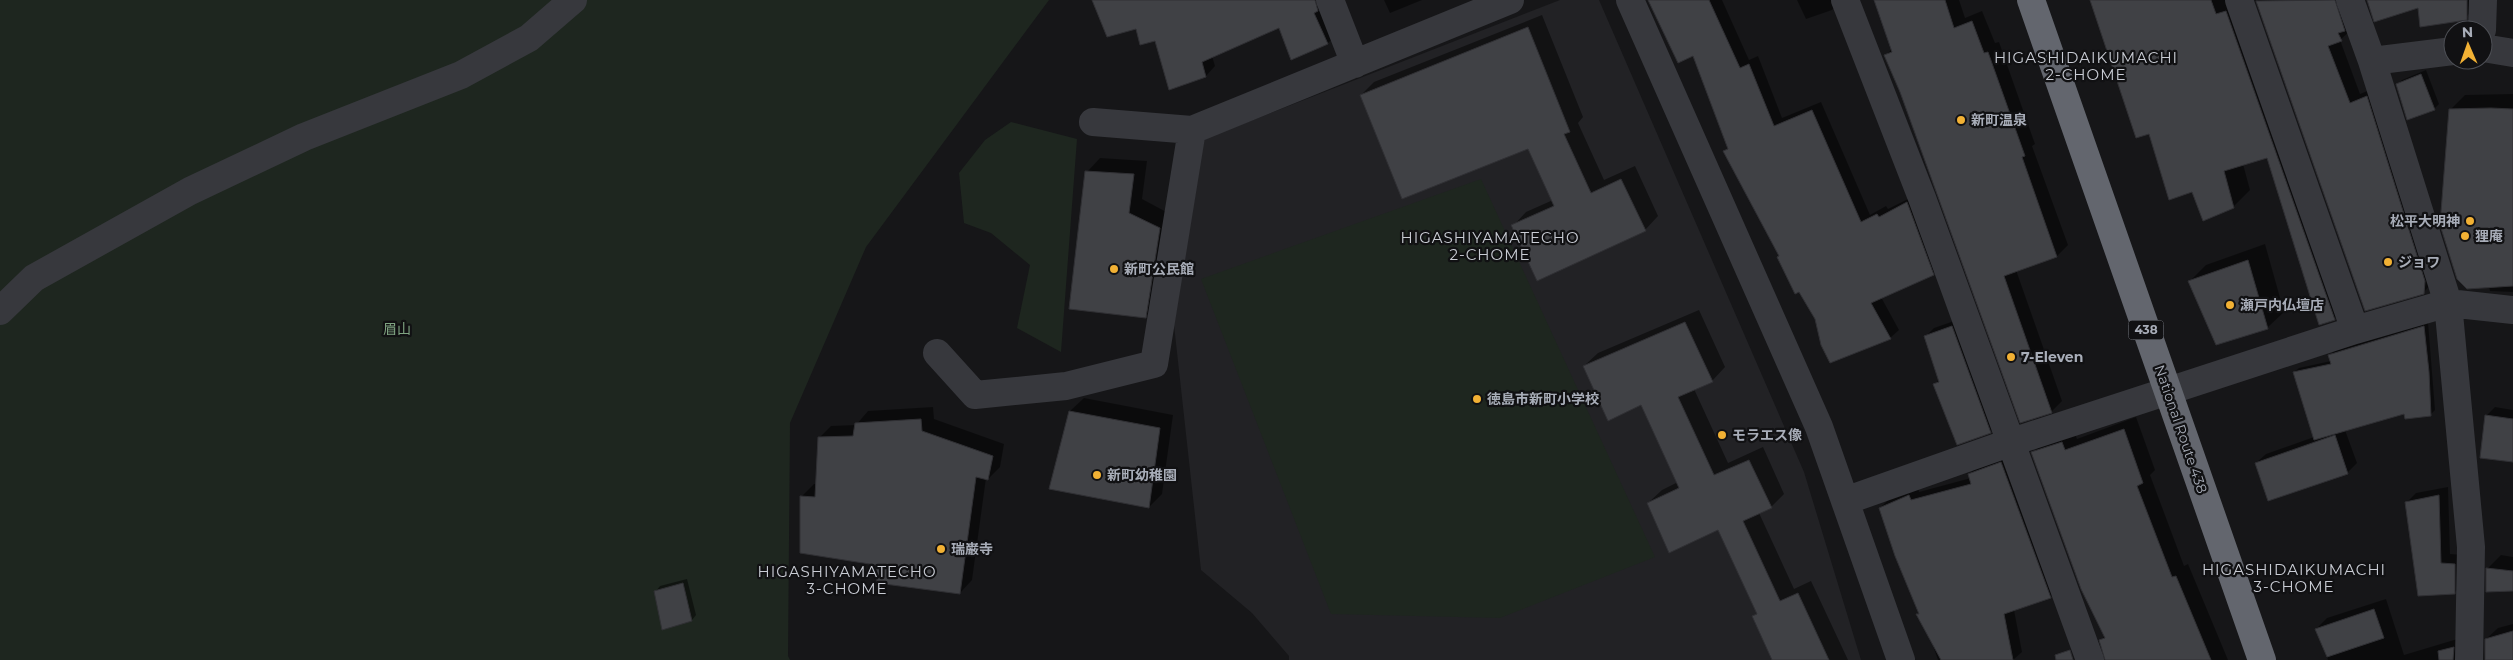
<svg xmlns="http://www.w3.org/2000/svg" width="2513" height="660" font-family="Montserrat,'Noto Sans JP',sans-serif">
  <rect width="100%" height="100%" fill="#161618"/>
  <!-- built -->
  <path fill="#222225" d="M 1560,0 L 1599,0 L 1804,472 L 1861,660 L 1289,660 L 1289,656 L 1252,613 L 1201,570 L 1174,325 L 1204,139 Z"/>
  <!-- green -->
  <path fill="#1e261f" d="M 0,0 L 1049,0 L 866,247 L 790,423 L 788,656 L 790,660 L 0,660 Z
    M 1011,122 L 1077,139 L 1061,352 L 1017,328 L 1030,265 L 991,233 L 964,223 L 959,173 L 985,140 Z
    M 1481,179 L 1655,557 L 1500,618 L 1331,614 L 1201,279 Z"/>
  <!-- shadow -->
  <path fill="#0007" d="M 1241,0 L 1322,0 L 1337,34 L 1328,43 L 1280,26 L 1212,56 L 1215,66 L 1206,76 L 1170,88 Z
    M 1384,0 L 1422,0 L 1390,13 Z
    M 1648,0 L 1722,0 L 1749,60 L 1758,56 L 1782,118 L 1821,102 L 1870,215 L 1886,206 L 1888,209 L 1916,195 L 1941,266 L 1933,274 L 1881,297 L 1899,330 L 1890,338 L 1816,318 L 1725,152 L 1729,147 L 1694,55 Z
    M 1797,0 L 1843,0 L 1832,10 L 1806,19 Z
    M 1875,0 L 1959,0 L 1965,18 L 1982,11 L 1995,43 L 1999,42 L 2035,144 L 2032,146 L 2068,245 L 2057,256 L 2016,270 L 2062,401 L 2051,412 L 1901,91 L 1886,55 L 1892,49 Z
    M 2094,0 L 2245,0 L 2351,302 L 2334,319 L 2268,157 L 2243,164 L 2250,190 L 2233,207 L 2193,190 L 2150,132 Z
    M 2258,0 L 2347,0 L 2351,30 L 2340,40 L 2360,94 L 2377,87 L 2433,282 L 2423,293 L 2366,309 Z
    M 2367,0 L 2472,0 L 2474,9 L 2464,19 L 2420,6 L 2375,20 Z
    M 1542,15 L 1583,117 L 1578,123 L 1604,180 L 1635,166 L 1658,216 L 1645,230 L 1513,226 L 1526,212 L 1553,200 L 1528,147 L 1361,95 L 1374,82 Z
    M 2426,70 L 2439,104 L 2434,109 L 2397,85 L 2402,80 Z
    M 2513,94 L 2513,292 L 2490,291 L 2450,110 L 2465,95 Z
    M 1100,158 L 1147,161 L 1142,199 L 1172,215 L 1159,303 L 1145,317 L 1087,172 Z
    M 2265,244 L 2284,312 L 2267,328 L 2190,281 L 2206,265 Z
    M 1699,310 L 1725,367 L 1712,381 L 1694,389 L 1728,463 L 1763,447 L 1784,494 L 1771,507 L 1759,513 L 1794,589 L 1811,581 L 1848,660 L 1773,660 L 1753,617 L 1758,612 L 1719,529 L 1648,503 L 1662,490 L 1678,482 L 1642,404 L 1584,366 L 1598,353 Z
    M 1960,319 L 1998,424 L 1990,432 L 1935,384 L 1940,379 L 1926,336 L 1934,328 Z
    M 2428,322 L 2435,410 L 2430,415 L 2405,413 L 2345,430 L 2357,463 L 2347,473 L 2256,463 L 2266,454 L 2314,437 L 2294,372 L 2299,368 L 2331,361 L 2330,356 L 2334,351 Z
    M 1084,398 L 1173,415 L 1162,494 L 1149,507 L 1070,411 Z
    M 933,407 L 934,419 L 1004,444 L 1000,467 L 988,479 L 986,478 L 972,580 L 960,593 L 877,564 L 802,496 L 814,484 L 817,484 L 819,438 L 831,426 L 856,425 L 868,411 Z
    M 2495,407 L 2513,410 L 2513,460 L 2486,416 Z
    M 2136,417 L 2155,470 L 2150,475 L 2184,566 L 2188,564 L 2228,660 L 2109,660 L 2101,640 L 2105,636 L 2033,453 L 2045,440 L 2074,431 L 2077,439 Z
    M 2010,454 L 2059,589 L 2050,597 L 2014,610 L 2022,652 L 2013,660 L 1938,660 L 1931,640 L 1918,615 L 1920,613 L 1880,508 L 1889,499 L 1918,487 L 1919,492 L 1971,478 L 1969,474 L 1978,466 Z
    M 2448,487 L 2450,554 L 2464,555 L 2464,583 L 2454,593 L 2407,502 L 2416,493 Z
    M 2501,555 L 2513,557 L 2513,590 L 2487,569 Z
    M 687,579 L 696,615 L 692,620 L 656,591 L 660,586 Z
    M 2386,599 L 2404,655 L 2464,637 L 2470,660 L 2328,660 L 2316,629 L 2327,618 Z
    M 2513,624 L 2513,660 L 2484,660 L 2486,639 L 2498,628 Z"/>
  <!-- building -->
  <path fill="#404145" stroke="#303034" d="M 1092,0 L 1315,0 L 1318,11 L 1314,13 L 1328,44 L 1291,60 L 1279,28 L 1202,62 L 1206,77 L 1169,90 L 1155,41 L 1140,45 L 1136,29 L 1107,37 Z
    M 1648,0 L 1709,0 L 1740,68 L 1749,64 L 1774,126 L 1812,110 L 1861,222 L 1877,214 L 1879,217 L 1907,202 L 1934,275 L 1871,303 L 1891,339 L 1830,363 L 1821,345 L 1815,319 L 1799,292 L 1795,294 L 1777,257 L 1779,256 L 1723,151 L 1728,149 L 1693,56 L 1678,63 Z
    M 1874,0 L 1945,0 L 1954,28 L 1972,21 L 1984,53 L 1988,52 L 2025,156 L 2022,157 L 2057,257 L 2004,276 L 2052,413 L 2020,423 L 1900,92 L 1884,55 L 1892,52 Z
    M 2090,0 L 2211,0 L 2216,14 L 2226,11 L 2335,320 L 2319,325 L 2267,158 L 2224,171 L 2234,208 L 2203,221 L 2192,192 L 2169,200 L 2149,134 L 2136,138 Z
    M 2335,0 L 2345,31 L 2338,33 L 2342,41 L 2328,46 L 2350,103 L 2367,96 L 2425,281 L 2424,294 L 2365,311 L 2256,1 Z
    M 2367,0 L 2467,0 L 2467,20 L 2420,27 L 2418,8 L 2374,22 Z
    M 1528,27 L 1570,132 L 1564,134 L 1591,193 L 1621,179 L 1646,231 L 1537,281 L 1511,225 L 1554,206 L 1528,149 L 1402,199 L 1360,95 Z
    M 2421,74 L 2435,110 L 2407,120 L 2396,84 Z
    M 2491,108 L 2513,109 L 2513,286 L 2467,289 L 2457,279 L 2440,225 L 2449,109 Z
    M 1085,171 L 1134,174 L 1129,213 L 1160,228 L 1146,318 L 1069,309 Z
    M 2248,260 L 2268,329 L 2216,345 L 2188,281 Z
    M 1685,322 L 1713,382 L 1678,397 L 1714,475 L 1749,460 L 1772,508 L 1743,521 L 1780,601 L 1798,593 L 1829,660 L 1772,660 L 1752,616 L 1757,614 L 1718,530 L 1669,553 L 1647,503 L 1679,488 L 1641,405 L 1608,421 L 1583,366 Z
    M 1952,326 L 1991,433 L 1957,445 L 1933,384 L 1939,382 L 1924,336 Z
    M 2424,326 L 2429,372 L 2431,416 L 2405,419 L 2404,414 L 2314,440 L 2293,372 L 2331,364 L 2328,355 Z
    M 1069,411 L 1160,428 L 1149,508 L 1049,489 Z
    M 2485,415 L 2513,419 L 2513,462 L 2480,458 Z
    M 921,419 L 922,431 L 993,456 L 988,480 L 976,477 L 960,594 L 877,583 L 876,565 L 800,553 L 800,496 L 815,497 L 818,437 L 853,436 L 855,423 Z
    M 2124,429 L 2143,483 L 2137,486 L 2172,577 L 2176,576 L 2211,660 L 2105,660 L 2099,640 L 2105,638 L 2081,589 L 2031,452 L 2062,442 L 2065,450 Z
    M 2335,435 L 2348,474 L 2268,501 L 2255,463 Z
    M 2001,462 L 2051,598 L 2004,614 L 2013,660 L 1941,660 L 1916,614 L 1919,614 L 1895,556 L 1879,508 L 1909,495 L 1911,500 L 1971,484 L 1968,474 Z
    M 2439,495 L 2441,563 L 2455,564 L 2455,594 L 2418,596 L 2405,502 Z
    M 2486,568 L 2513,571 L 2513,591 L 2486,592 Z
    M 683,583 L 692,621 L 662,630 L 654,591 Z
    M 2374,609 L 2384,638 L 2327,657 L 2315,629 Z
    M 2513,631 L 2513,660 L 2485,660 L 2485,639 Z
    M 2454,647 L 2453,660 L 2439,660 L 2438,651 Z
    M 2070,650 L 2073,660 L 2056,660 L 2055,655 Z"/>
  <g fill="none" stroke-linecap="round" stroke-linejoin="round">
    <!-- minor -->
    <path stroke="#37383d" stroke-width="28" d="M 1330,0 L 1355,64
      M 1630,0 L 1819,427 L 1901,660
      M 1845,0 L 1922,198 L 2090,660
      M 2239,0 L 2355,330
      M 2350,0 L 2372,61 L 2448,303 L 2471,547 L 2469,660
      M 2482,30 L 2483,0
      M 2483,48 L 2513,53
      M 2372,61 L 2453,51
      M 1093,122 L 1192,130 L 1510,0
      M 0,311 L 34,278 L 190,191 L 304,137 L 461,75 L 529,38 L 573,0
      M 937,353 L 975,395 L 1066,386 L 1154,364 L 1192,130
      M 1845,501 L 2009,443 L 2355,330 L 2448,303 L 2513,310"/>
    <!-- highway -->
    <path stroke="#63666e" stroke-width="28" d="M 2031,0 L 2262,660"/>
  </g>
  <!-- markers -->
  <g fill="#f2b134" stroke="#111113" stroke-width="2">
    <circle cx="1961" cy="120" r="5"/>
    <circle cx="2470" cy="221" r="5"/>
    <circle cx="2465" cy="236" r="5"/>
    <circle cx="2388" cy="262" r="5"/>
    <circle cx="1114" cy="269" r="5"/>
    <circle cx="2230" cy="305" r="5"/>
    <circle cx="2011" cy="357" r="5"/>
    <circle cx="1477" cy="399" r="5"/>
    <circle cx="1722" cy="435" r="5"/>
    <circle cx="1097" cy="475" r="5"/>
    <circle cx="941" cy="549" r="5"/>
  </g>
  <g text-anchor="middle" stroke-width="4.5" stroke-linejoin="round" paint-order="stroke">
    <!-- shield labels -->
    <rect fill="#111113" stroke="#7b7e86" stroke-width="1" x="2128.5" y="320.5" width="35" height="19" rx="4"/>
    <g font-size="12" font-weight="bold" fill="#a8adb8">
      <text x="2146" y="334">438</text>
    </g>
    <!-- poi labels -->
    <g font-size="14" font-weight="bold" fill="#a8adb8" stroke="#111113" text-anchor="start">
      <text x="1971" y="125">新町温泉</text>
      <text x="2460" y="226" text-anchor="end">松平大明神</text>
      <text x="2475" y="241">狸庵</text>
      <text x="2398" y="267">ジョワ</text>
      <text x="1124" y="274">新町公民館</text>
      <text x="2240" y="310">瀬戸内仏壇店</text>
      <text x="2021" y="362">7-Eleven</text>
      <text x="1487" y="404">徳島市新町小学校</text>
      <text x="1732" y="440">モラエス像</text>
      <text x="1107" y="480">新町幼稚園</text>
      <text x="951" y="554">瑞巌寺</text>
    </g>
    <!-- park labels -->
    <g font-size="14" fill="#7fa381" stroke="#111113">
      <text x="397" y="334">眉山</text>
    </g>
    <!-- street labels -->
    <g font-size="14" fill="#a8adb8" stroke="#111113">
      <text transform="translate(2181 429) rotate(71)" y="5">National Route 438</text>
    </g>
    <!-- neighbourhood labels -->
    <g font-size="15" letter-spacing="1" fill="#c9ccd4" stroke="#111113">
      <text x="2086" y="63">HIGASHIDAIKUMACHI<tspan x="2086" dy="17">2-CHOME</tspan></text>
      <text x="1490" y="243">HIGASHIYAMATECHO<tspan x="1490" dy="17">2-CHOME</tspan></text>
      <text x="2294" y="575">HIGASHIDAIKUMACHI<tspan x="2294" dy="17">3-CHOME</tspan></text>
      <text x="847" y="577">HIGASHIYAMATECHO<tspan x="847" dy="17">3-CHOME</tspan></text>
    </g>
  </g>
  <!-- north arrow -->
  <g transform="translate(2468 45) rotate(358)"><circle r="24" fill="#111113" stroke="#4d4f55"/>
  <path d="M0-4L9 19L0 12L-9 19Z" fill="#f2b134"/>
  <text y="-8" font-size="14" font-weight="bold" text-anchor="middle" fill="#a8adb8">N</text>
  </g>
</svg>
